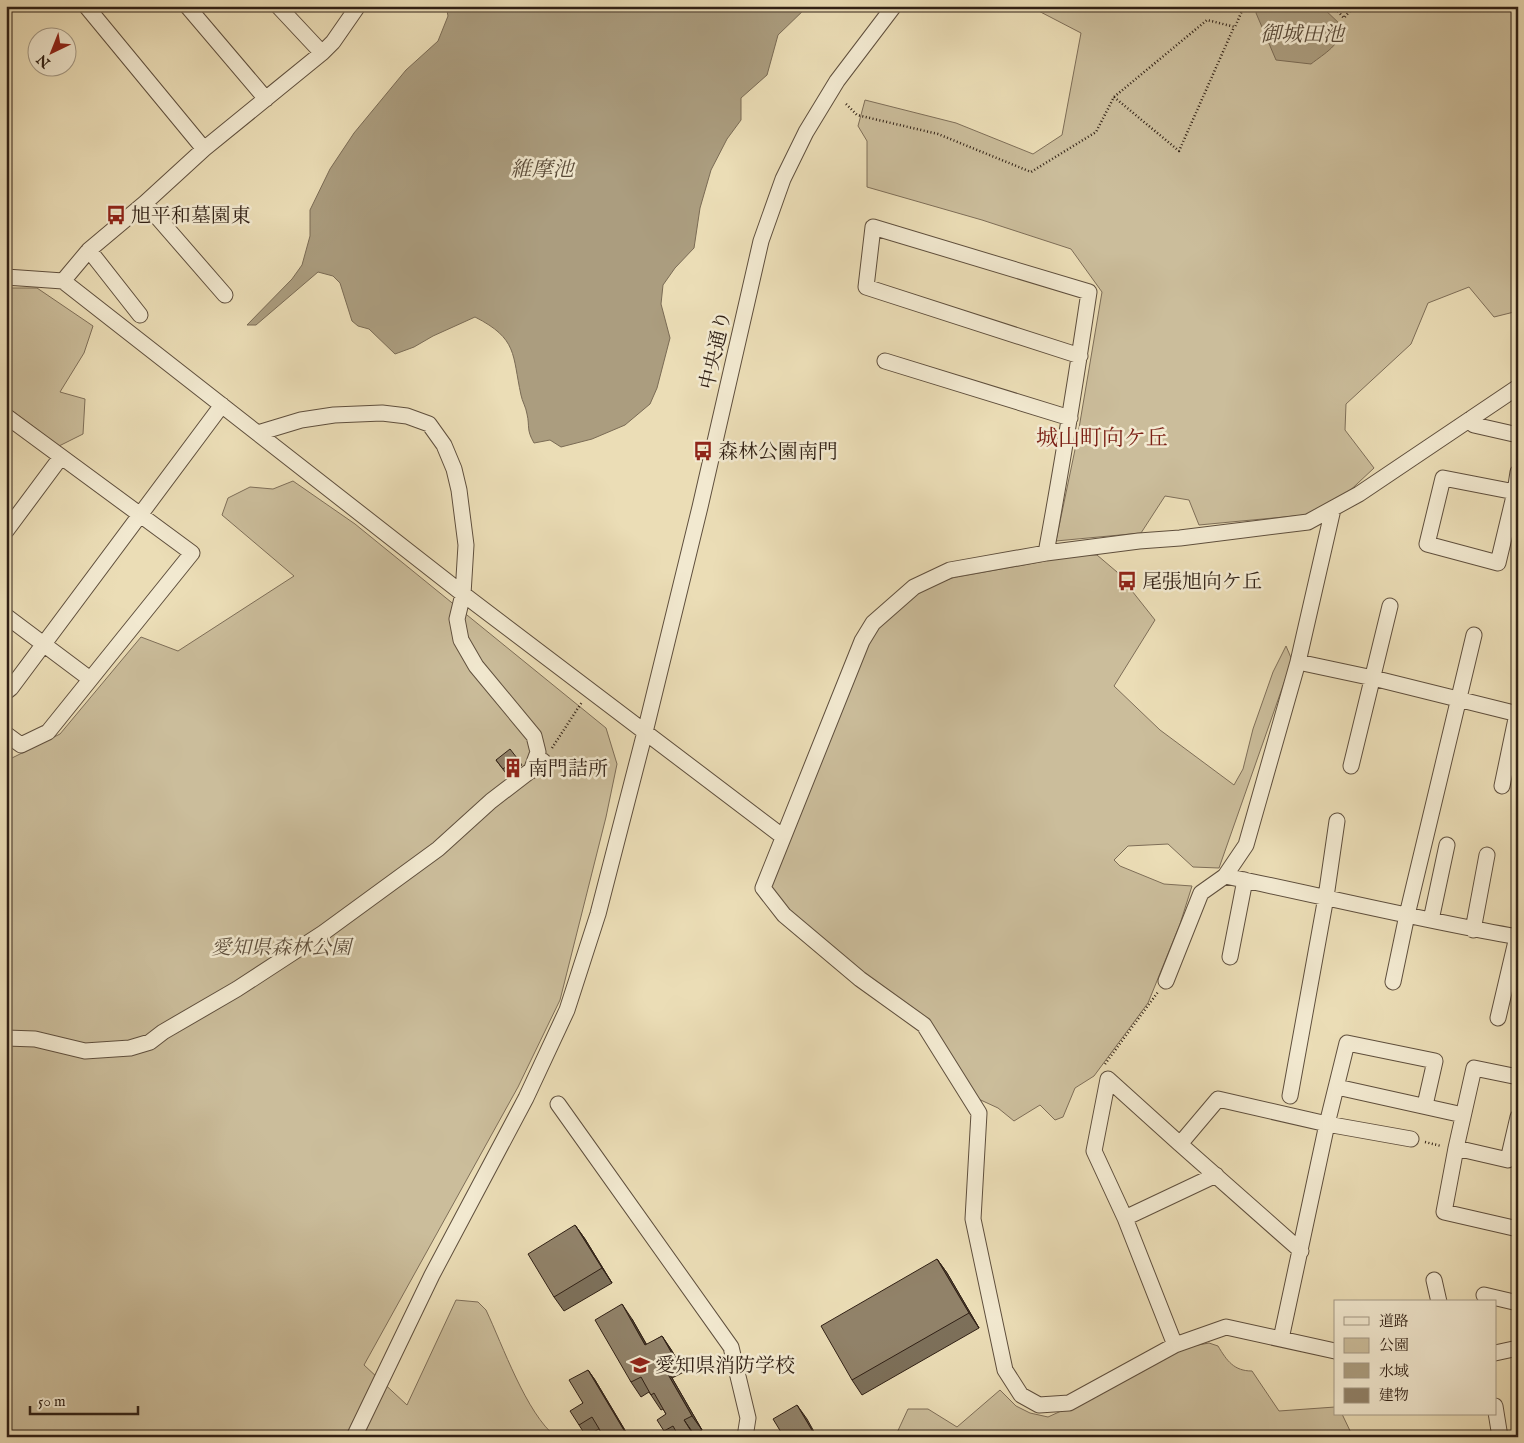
<svg xmlns="http://www.w3.org/2000/svg" width="1524" height="1443" font-family="'IM FELL English','Noto Serif JP',serif">
  <rect width="100%" height="100%" fill="#ebddb6"/>
  <filter id="stains"><feTurbulence type="fractalNoise" baseFrequency=".004" numOctaves="4"/><feColorMatrix values="0 0 0 0 .2 0 0 0 0 .09 0 0 0 0 .02 0 0 0 .5 -.17"/></filter>
  <radialGradient id="worn" r=".72"><stop offset=".6" stop-color="#630" stop-opacity="0"/><stop offset="1" stop-color="#630" stop-opacity=".3"/></radialGradient>
  <!-- green -->
  <path fill="#cbbd9b" stroke="#7e6e58" d="M 1029,6 L 1518,6 L 1518,311 L 1494,317 L 1469,287 L 1428,303 L 1411,344 L 1346,404 L 1345,430 L 1374,468 L 1342,498 L 1305,515 L 1199,525 L 1189,500 L 1165,496 L 1141,533 L 1056,541 L 1077,440 L 1102,292 L 1071,249 L 982,220 L 867,187 L 867,141 L 858,126 L 865,100 L 956,123 L 1033,154 L 1062,135 L 1081,33 Z
    M 6,288 L 37,288 L 93,326 L 84,353 L 60,392 L 85,399 L 83,434 L 59,446 L 6,406 Z
    M 293,481 L 355,524 L 606,728 L 617,764 L 606,817 L 560,1000 L 518,1087 L 364,1365 L 407,1405 L 456,1300 L 478,1302 L 486,1310 C 503,1346 526,1413 556,1437 L 6,1437 L 6,761 L 60,734 L 141,637 L 178,651 L 294,576 L 222,515 L 228,498 L 250,487 L 273,489 Z
    M 1066,555 L 1097,555 L 1117,572 L 1155,620 L 1114,686 L 1160,730 L 1234,785 L 1243,769 L 1253,729 L 1273,672 L 1286,646 L 1292,660 L 1219,868 L 1193,867 L 1168,844 L 1128,846 L 1114,860 L 1120,866 L 1164,884 L 1192,886 L 1180,924 L 1148,1003 L 1094,1076 L 1075,1088 L 1063,1117 L 1055,1120 L 1040,1105 L 1014,1121 L 998,1108 L 972,1096 L 925,1023 L 786,913 L 766,888 L 863,642 L 916,592 L 952,578 L 1045,561 Z
    M 1209,1343 L 1218,1346 C 1227,1361 1234,1371 1252,1371 L 1279,1411 L 1335,1407 L 1335,1414 L 1342,1414 L 1353,1437 L 895,1437 L 908,1409 L 928,1409 L 957,1427 L 1000,1390 L 1016,1406 L 1030,1413 L 1048,1417 L 1070,1407 L 1176,1349 Z"/>
  <!-- water -->
  <path fill="#ab9d7f" stroke="#7a6b55" d="M 446,6 L 808,6 L 778,35 L 767,75 L 741,98 L 741,120 L 727,139 L 711,170 L 700,208 L 694,248 L 675,268 L 663,285 L 661,304 L 670,338 L 657,388 L 650,404 L 625,425 L 592,439 L 561,447 L 550,440 L 534,443 C 526,429 530,427 527,414 C 526,407 522,401 521,395 C 512,354 518,339 475,317 L 433,336 L 414,347 L 395,354 L 369,329 L 358,326 L 352,321 L 340,283 L 333,276 L 318,272 L 256,325 L 247,325 L 292,279 L 302,265 L 310,236 L 310,210 L 330,169 L 354,133 L 406,70 L 438,41 L 448,16 Z
    M 1257,6 L 1321,6 L 1342,26 C 1341,45 1325,53 1311,64 L 1276,60 L 1256,13 Z"/>
  <g fill="none" stroke-linecap="round" stroke-linejoin="round">
    <defs>
      <path id="minor" d="M 86,6 L 204,149
        M 187,6 L 266,99
        M 278,6 L 322,53
        M 145,203 L 225,295
        M 89,250 L 140,315
        M 6,277 L 63,281 L 463,594 L 782,836
        M 63,281 L 89,250 L 145,203 L 204,149 L 322,53 L 333,42 L 358,6
        M 885,361 L 1070,418
        M 6,416 L 192,553 L 48,732 L 21,745 L 6,734
        M 1472,418 L 1474,425 L 1518,435
        M 258,433 L 301,420 L 334,415 L 382,413 L 407,416 L 429,424 L 444,445 L 454,469 L 459,490 L 466,545 L 463,594 L 457,619 L 461,640 L 476,666 L 534,736 L 538,752 L 531,771
        M 1515,492 L 1443,478 L 1427,544 L 1498,563 L 1515,492 L 1518,472
        M 1333,509 L 1298,662 L 1373,678 L 1518,714
        M 6,531 L 61,457
        M 1046,553 C 1062,466 1076,379 1089,292 L 873,227 L 866,287 L 1080,356
        M 6,616 L 90,679
        M 6,692 L 11,688 L 222,405
        M 1351,766 L 1390,606
        M 1502,786 L 1517,714
        M 1225,876 C 1322,896 1420,920 1518,937
        M 1431,920 L 1447,845
        M 1473,930 L 1487,855
        M 1230,957 L 1245,880
        M 1166,981 L 1201,893 L 1225,876 L 1246,845 L 1298,662
        M 1393,982 L 1407,915 L 1474,635
        M 1498,1018 L 1517,937
        M 6,1038 L 35,1039 L 85,1051 L 130,1048 L 150,1042 L 163,1032 L 237,989 L 323,933 L 438,849 L 491,801 L 543,761
        M 1518,1077 L 1474,1068 L 1456,1148 L 1444,1212 L 1518,1229
        M 1337,1087 L 1463,1115
        M 1290,1096 L 1326,897 L 1337,821
        M 558,1104 L 731,1347 L 748,1418 L 745,1437
        M 1180,1144 L 1108,1079 L 1094,1151 L 1125,1218 L 1216,1175
        M 1456,1148 L 1508,1160 L 1518,1117
        M 1125,1218 L 1175,1345
        M 1301,1251 L 1180,1144 L 1218,1099 L 1327,1124 L 1411,1139
        M 1434,1280 L 1439,1302
        M 1484,1295 L 1518,1303
        M 1281,1339 L 1327,1124 L 1347,1043 L 1435,1061 L 1425,1105
        M 1335,1351 L 1226,1327 L 1175,1345 L 1069,1403 L 1039,1405 L 1021,1395 L 1005,1370 L 973,1219 L 979,1113 L 924,1025 L 860,979 L 784,915 L 763,888 L 862,641 L 873,623 L 914,587 L 950,570 L 1046,553 L 1139,541 L 1180,538 L 1308,522 L 1359,494 L 1518,387
        M 1495,1353 L 1518,1348
        M 1495,1406 L 1500,1437
        M 354,1437 L 432,1275 L 526,1098 L 567,1010 L 598,914 L 645,732 L 700,507 L 761,241 L 783,179 L 806,132 L 837,81 L 894,6"/>
    </defs>
    <!-- minor casing -->
    <use href="#minor" stroke="#5f4f3d" stroke-width="17"/>
    <!-- path -->
    <path stroke="#302015" stroke-width="2.5" stroke-dasharray="1 2.5" stroke-linecap="butt" d="M 1333,6 L 1344,18 L 1354,6
      M 1114,97 L 1179,151 L 1234,27
      M 846,104 L 857,115 L 938,134 L 1031,172 L 1096,132 L 1114,97 L 1207,20 L 1235,27 L 1244,6
      M 552,748 L 582,702
      M 1105,1064 L 1158,992
      M 1425,1142 L 1441,1146"/>
    <!-- minor -->
    <use href="#minor" stroke="#f2e9d0" stroke-width="15"/>
  </g>
  <!-- wall -->
  <path fill="#7d705a" stroke="#302015" d="M 517,758 L 522,765 L 508,776 L 496,760 Z
    M 575,1225 L 585,1239 L 612,1283 L 564,1311 L 554,1297 Z
    M 937,1259 L 947,1273 L 979,1328 L 862,1395 L 852,1380 Z
    M 632,1319 L 647,1345 L 662,1336 L 672,1351 L 684,1372 L 672,1378 L 702,1430 L 694,1434 L 696,1437 L 668,1437 L 664,1431 L 666,1414 L 663,1409 L 661,1410 L 649,1392 L 641,1397 L 631,1382 Z
    M 588,1370 L 595,1380 L 629,1437 L 604,1437 L 599,1429 L 586,1436 L 579,1425 Z"/>
  <!-- shaded-wall -->
  <path fill="#665b4a" stroke="#302015" d="M 575,1225 L 585,1239 L 612,1283 L 602,1268 Z
    M 937,1259 L 947,1273 L 979,1328 L 969,1313 Z
    M 622,1304 L 632,1319 L 655,1360 L 645,1345 Z
    M 662,1336 L 672,1351 L 684,1372 L 674,1357 Z
    M 662,1364 L 672,1378 L 702,1430 L 692,1416 Z
    M 588,1370 L 595,1380 L 629,1437 L 628,1437 Z
    M 797,1405 L 807,1419 L 817,1437 L 816,1437 Z
    M 684,1420 L 696,1437 L 695,1437 L 691,1431 Z"/>
  <!-- building -->
  <path fill="#918269" stroke="#302015" d="M 510,749 L 517,758 L 503,769 L 496,760 Z
    M 575,1225 L 602,1268 L 554,1297 L 528,1254 Z
    M 937,1259 L 969,1313 L 852,1380 L 821,1326 Z
    M 622,1304 L 645,1345 L 662,1336 L 674,1357 L 662,1364 L 692,1416 L 684,1420 L 691,1431 L 681,1437 L 679,1437 L 673,1426 L 664,1431 L 657,1420 L 666,1414 L 654,1393 L 651,1395 L 641,1377 L 631,1382 L 595,1320 Z
    M 588,1370 L 628,1437 L 604,1437 L 592,1417 L 579,1425 L 570,1411 L 583,1403 L 569,1380 Z
    M 797,1405 L 816,1437 L 784,1437 L 773,1419 Z"/>
  <!-- icons -->
  <defs>
    <symbol id="bus-bare" viewBox="-9 -9 18 18"><path d="M-5-6H5V4H4V6H2V4H-2V6H-4V4H-5ZM-3.5-4V0h7V-4ZM-3.5 1.2v1.5H-2V1.2ZM2 1.2v1.5H3.5V1.2Z" fill="#8f2418" stroke="#f2e9d0" stroke-width="2.5" paint-order="stroke"/></symbol>
    <symbol id="building-bare" viewBox="-9 -9 18 18"><path d="M-4-6H4V6H1V3H-1V6H-4ZM-2.5-4.3h1.7v1.8h-1.7ZM.8-4.3h1.7v1.8H.8ZM-2.5-1h1.7V.8h-1.7ZM.8-1h1.7V.8H.8Z" fill="#8f2418" stroke="#f2e9d0" stroke-width="2.5" paint-order="stroke"/></symbol>
    <symbol id="school-bare" viewBox="-9 -9 18 18"><path d="M0-5L7-2L0 1L-7-2ZM-4 1L0 2.5L4 1V4Q0 6-4 4Z" fill="#8f2418" stroke="#f2e9d0" stroke-width="2.5" paint-order="stroke"/></symbol>
  </defs>
  <g fill-rule="evenodd">
    <use href="#bus-bare" x="102" y="201" width="28" height="28"/>
    <use href="#bus-bare" x="689" y="437" width="28" height="28"/>
    <use href="#bus-bare" x="1113" y="567" width="28" height="28"/>
    <use href="#building-bare" x="499" y="754" width="28" height="28"/>
    <use href="#school-bare" x="626" y="1351" width="28" height="28"/>
  </g>
  <g text-anchor="middle" stroke-width="5" stroke-linejoin="round" paint-order="stroke">
    <!-- poi labels -->
    <g font-size="20" fill="#302015" stroke="#f2e9d0" text-anchor="start">
      <text x="131" y="222">旭平和墓園東</text>
      <text x="718" y="458">森林公園南門</text>
      <text x="1142" y="588">尾張旭向ケ丘</text>
      <text x="528" y="775">南門詰所</text>
      <text x="655" y="1372">愛知県消防学校</text>
    </g>
    <!-- street labels -->
    <g font-size="20" fill="#302015" stroke="#f2e9d0">
      <text transform="translate(715 350) rotate(-77)" y="7">中央通り</text>
    </g>
    <!-- park labels -->
    <g font-size="20" font-style="italic" fill="#5e4f3d" stroke="#f2e9d0">
      <text x="281" y="954">愛知県森林公園</text>
    </g>
    <!-- water labels -->
    <g font-size="21" font-style="italic" fill="#5b4c3a" stroke="#f2e9d0">
      <text x="1302" y="41">御城田池</text>
      <text x="542" y="176">維摩池</text>
    </g>
    <!-- quarter labels -->
    <g font-size="22" fill="#7a1f14" stroke="#f2e9d0">
      <text x="1102" y="445">城山町向ケ丘</text>
    </g>
  </g>
  <!-- margin -->
  <rect width="1524" height="1443" fill="none" stroke="#ebddb6" stroke-width="25"/>
  <rect x="8" y="8" width="1509" height="1428" fill="none" stroke="#302015" stroke-width="2.5"/>
  <rect x="12" y="12" width="1499" height="1418" fill="none" stroke="#302015"/>
  <!-- legend -->
  <rect x="1334" y="1300" width="162" height="115" fill="#f2e9d0" stroke="#a49985"/>
  <rect x="1344" y="1317" width="25" height="8" fill="#f2e9d0" stroke="#a49985"/>
  <text x="1379" y="1326" font-size="15" fill="#302015">道路</text>
  <rect x="1344" y="1338" width="25" height="15" fill="#cbbd9b" stroke="#a49985"/>
  <text x="1379" y="1350" font-size="15" fill="#302015">公園</text>
  <rect x="1344" y="1363" width="25" height="15" fill="#ab9d7f" stroke="#a49985"/>
  <text x="1379" y="1376" font-size="15" fill="#302015">水域</text>
  <rect x="1344" y="1388" width="25" height="15" fill="#918269" stroke="#a49985"/>
  <text x="1379" y="1400" font-size="15" fill="#302015">建物</text>
  <!-- north arrow -->
  <g transform="translate(52 52) rotate(223)"><circle r="24" fill="#f2e9d0" stroke="#a49985"/>
  <path d="M0-4L9 19L0 12L-9 19Z" fill="#8f2418"/>
  <text y="-8" font-size="14" font-weight="bold" text-anchor="middle" fill="#302015">N</text>
  </g>
  <!-- scale -->
  <path d="M30 1406v8h108v-8" fill="none" stroke="#302015" stroke-width="2.5"/>
  <text x="38" y="1406" font-size="15" fill="#302015" stroke="#f2e9d0" stroke-width="4" paint-order="stroke">50 m</text>
  <rect width="100%" height="100%" filter="url(#stains)"/>
  <rect width="100%" height="100%" fill="url(#worn)"/>
</svg>
